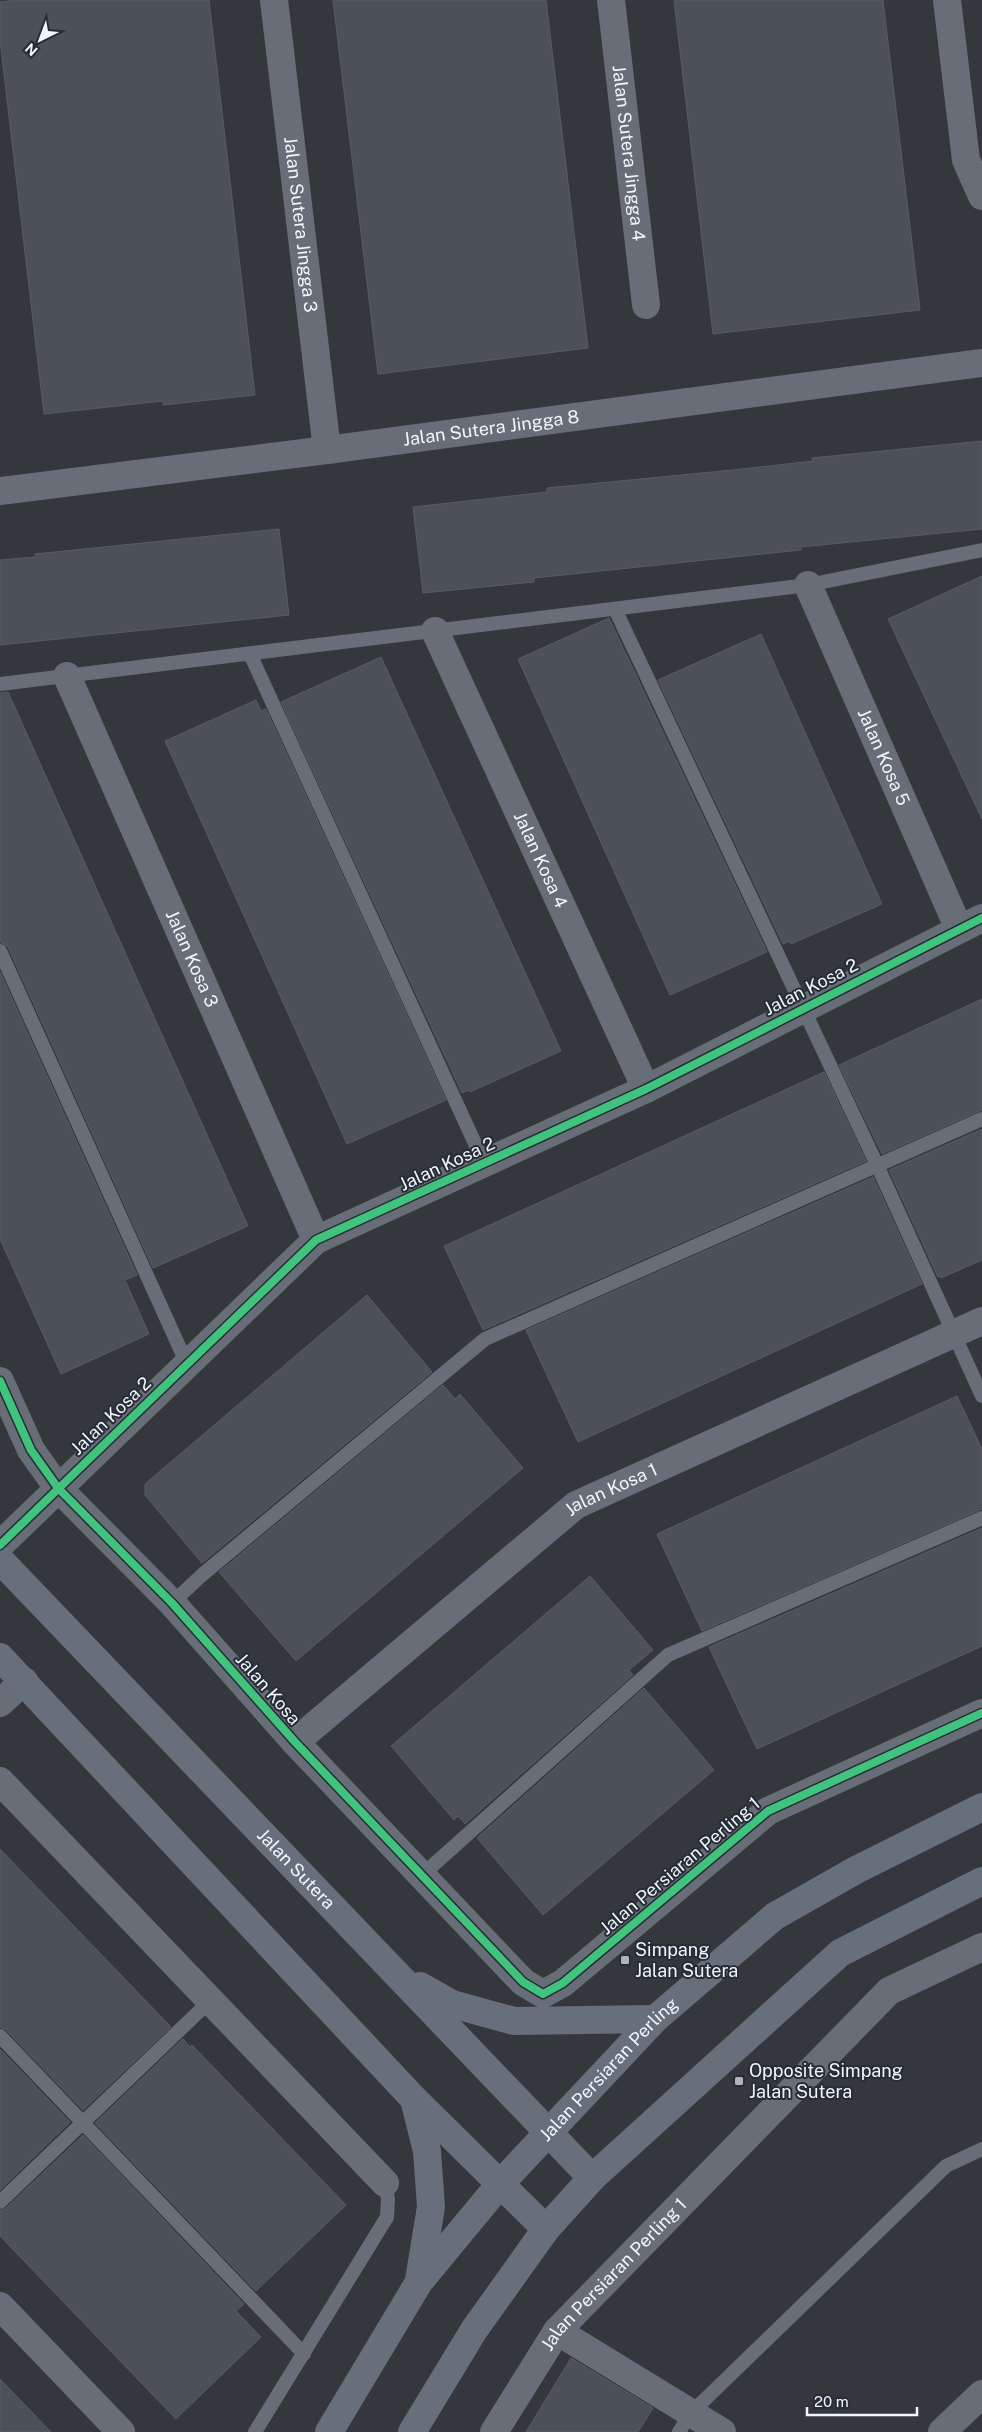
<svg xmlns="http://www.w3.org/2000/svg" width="982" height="2432" font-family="'Public Sans',sans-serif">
  <rect width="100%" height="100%" fill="#34383d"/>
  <!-- building -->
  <path fill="#4b5059" stroke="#595c61" d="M 17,0 L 209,0 L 255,395 L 163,405 L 163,401 L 44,414 L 0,40 L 0,2 Z
    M 333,0 L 546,0 L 588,348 L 378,374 Z
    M 674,0 L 883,0 L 920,310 L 713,334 Z
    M 982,441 L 982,529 L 801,547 L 801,550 L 534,578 L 534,582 L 423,593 L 413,507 L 547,492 L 547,488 L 733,470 L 813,461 L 812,458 Z
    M 279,529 L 289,615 L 0,645 L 0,560 L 35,557 L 35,554 Z
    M 982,576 L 982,819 L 888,619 Z
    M 609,618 L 767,952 L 670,995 L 518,659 Z
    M 761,634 L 882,904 L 791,944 L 790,941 L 783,944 L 658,680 Z
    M 381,657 L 561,1051 L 470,1092 L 469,1090 L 462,1093 L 281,702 Z
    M 8,692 L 248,1226 L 153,1268 L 8,947 L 0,942 L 0,693 Z
    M 256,700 L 261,711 L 266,709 L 446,1100 L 347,1144 L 165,741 Z
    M 0,972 L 137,1275 L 125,1280 L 149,1334 L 61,1374 L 0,1239 Z
    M 982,999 L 982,1110 L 882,1154 L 839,1065 Z
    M 824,1072 L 866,1161 L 483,1330 L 444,1246 Z
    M 982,1129 L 982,1260 L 941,1278 L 940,1276 L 938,1277 L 889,1170 Z
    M 873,1177 L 922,1284 L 578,1442 L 526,1330 Z
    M 367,1295 L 432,1372 L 202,1563 L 145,1495 L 145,1484 Z
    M 443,1385 L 455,1399 L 460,1394 L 523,1468 L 296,1661 L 219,1572 Z
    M 957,1396 L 982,1449 L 982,1509 L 702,1631 L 657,1534 Z
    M 982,1528 L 982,1646 L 757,1749 L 709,1647 Z
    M 590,1576 L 653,1650 L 629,1670 L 633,1675 L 465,1824 L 458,1816 L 454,1820 L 391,1746 Z
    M 644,1688 L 714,1770 L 543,1915 L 477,1838 Z
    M 0,1849 L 171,2027 L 83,2110 L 6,2030 L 0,2027 Z
    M 183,2039 L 190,2047 L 192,2045 L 346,2205 L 256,2291 L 95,2123 Z
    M 0,2049 L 70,2122 L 0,2190 Z
    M 83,2135 L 244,2304 L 236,2311 L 261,2337 L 176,2419 L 0,2236 L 0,2211 L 6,2208 Z
    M 571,2358 L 653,2408 L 638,2432 L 526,2432 Z
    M 0,2379 L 28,2408 L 51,2432 L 0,2432 Z"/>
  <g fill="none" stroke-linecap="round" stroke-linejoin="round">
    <!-- lane -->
    <path stroke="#676e77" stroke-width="14" d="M 615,609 L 878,1167 L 982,1396
      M 250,654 L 484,1163
      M 0,684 L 808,585 L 982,550
      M 0,951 L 187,1364
      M 172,1603 L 202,1575 L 485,1339 L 982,1119
      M 421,1876 L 668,1655 L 982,1518
      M 0,2036 L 304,2354
      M 0,2202 L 211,2000
      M 255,2432 L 387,2217 L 388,2199 L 385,2183
      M 679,2432 L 691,2413 L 946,2166 L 982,2149"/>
    <!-- street -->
    <g stroke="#676e77" stroke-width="28">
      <path id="s1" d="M 274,0 L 327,450"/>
      <path id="s2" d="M 611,0 L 646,305"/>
      <path d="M 947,0 L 966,160 L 982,196"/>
      <path id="s3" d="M 0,491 L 327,450 L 982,363"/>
      <path id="s4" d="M 808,585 L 959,929"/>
      <path id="s5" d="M 435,631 L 646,1089"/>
      <path id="s6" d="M 67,676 L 316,1240"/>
      <path d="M 0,1381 L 31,1450 L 58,1488 L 172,1603 L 295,1742 L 523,1982 L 543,1994 L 563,1983 L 768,1811 L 982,1713"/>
      <path d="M 0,1545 L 316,1240 L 646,1089 L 982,918"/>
      <path d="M 0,1703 L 24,1681"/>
      <path id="s7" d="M 295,1742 L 576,1505 L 982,1321"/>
      <path d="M 0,1781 L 385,2183"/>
      <path d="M 0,2306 L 121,2432"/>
      <path d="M 557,2331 L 722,2432"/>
      <path id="s8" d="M 494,2432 L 557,2331 L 889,1991 L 982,1947"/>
      <path d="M 942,2432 L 982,2394"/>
    </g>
    <!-- secondary -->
    <g stroke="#676f7a" stroke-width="28">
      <path id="s9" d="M 0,1560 L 592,2178"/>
      <path d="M 0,1657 L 414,2099 L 546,2229"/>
      <path d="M 420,1986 L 452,2004 L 514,2021 L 655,2019"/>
      <path d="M 414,2099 L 427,2151 L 431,2207 L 419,2280"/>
      <path id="s10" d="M 329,2432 L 419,2282 L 501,2183 L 655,2019 L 775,1916 L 856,1870 L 982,1807"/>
      <path d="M 412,2432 L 474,2330 L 546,2229 L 592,2178 L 840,1953 L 982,1881"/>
    </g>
    <defs>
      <path id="cycleway" d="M 0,1381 L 31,1450 L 58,1488 L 172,1603 L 295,1742 L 523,1982 L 543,1994 L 563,1983 L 768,1811 L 982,1713
        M 0,1545 L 316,1240 L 646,1089 L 982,918"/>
    </defs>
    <!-- cycleway casing -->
    <use href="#cycleway" stroke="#262d37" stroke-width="11"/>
    <!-- cycleway -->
    <use href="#cycleway" stroke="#40c37c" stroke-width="8"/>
  </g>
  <!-- markers -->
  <g fill="#afb3b9" stroke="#262d37" stroke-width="2">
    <rect x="620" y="1955" width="10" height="10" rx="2.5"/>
    <rect x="734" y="2076" width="10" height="10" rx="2.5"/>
  </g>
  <g text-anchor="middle" stroke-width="4" stroke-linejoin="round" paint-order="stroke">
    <!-- street labels -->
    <g font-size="18" fill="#f1f5fc" stroke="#262d37">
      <text dy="6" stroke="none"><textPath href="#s2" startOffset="154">Jalan Sutera Jingga 4</textPath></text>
      <text dy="6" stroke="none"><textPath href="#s1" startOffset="226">Jalan Sutera Jingga 3</textPath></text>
      <text dy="6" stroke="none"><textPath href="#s3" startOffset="495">Jalan Sutera Jingga 8</textPath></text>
      <text dy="6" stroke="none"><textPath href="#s4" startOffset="188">Jalan Kosa 5</textPath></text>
      <text dy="6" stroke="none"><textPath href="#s5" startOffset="252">Jalan Kosa 4</textPath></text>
      <text dy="6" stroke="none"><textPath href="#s6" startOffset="309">Jalan Kosa 3</textPath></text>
      <text transform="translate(811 987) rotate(-27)" y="6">Jalan Kosa 2</text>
      <text transform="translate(447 1164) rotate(-25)" y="6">Jalan Kosa 2</text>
      <text transform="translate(111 1416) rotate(-44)" y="6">Jalan Kosa 2</text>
      <text dy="6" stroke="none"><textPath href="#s7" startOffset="406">Jalan Kosa 1</textPath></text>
      <text transform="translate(268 1689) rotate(49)" y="6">Jalan Kosa</text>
      <text transform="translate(680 1866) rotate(-40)" y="6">Jalan Persiaran Perling 1</text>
      <text dy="6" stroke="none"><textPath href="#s9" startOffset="428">Jalan Sutera</textPath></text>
      <text dy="6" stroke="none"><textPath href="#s10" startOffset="460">Jalan Persiaran Perling</textPath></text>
      <text dy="6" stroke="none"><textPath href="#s8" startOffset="199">Jalan Persiaran Perling 1</textPath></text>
    </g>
    <!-- poi labels -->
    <g font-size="18" fill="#f1f5fc" stroke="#262d37" text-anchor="start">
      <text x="635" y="1956">Simpang<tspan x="635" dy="21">Jalan Sutera</tspan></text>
      <text x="749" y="2077">Opposite Simpang<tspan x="749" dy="21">Jalan Sutera</tspan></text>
    </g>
  </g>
  <!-- north arrow -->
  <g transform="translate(40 40) rotate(222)" stroke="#262d37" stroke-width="4" paint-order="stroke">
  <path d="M0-4L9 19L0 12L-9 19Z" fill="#f1f5fc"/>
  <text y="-8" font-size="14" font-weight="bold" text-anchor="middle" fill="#f1f5fc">N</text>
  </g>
  <!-- scale -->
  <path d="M807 2407v8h110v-8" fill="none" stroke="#f1f5fc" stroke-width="2.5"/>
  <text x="814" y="2407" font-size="15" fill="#f1f5fc" stroke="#262d37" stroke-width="4" paint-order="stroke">20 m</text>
</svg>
